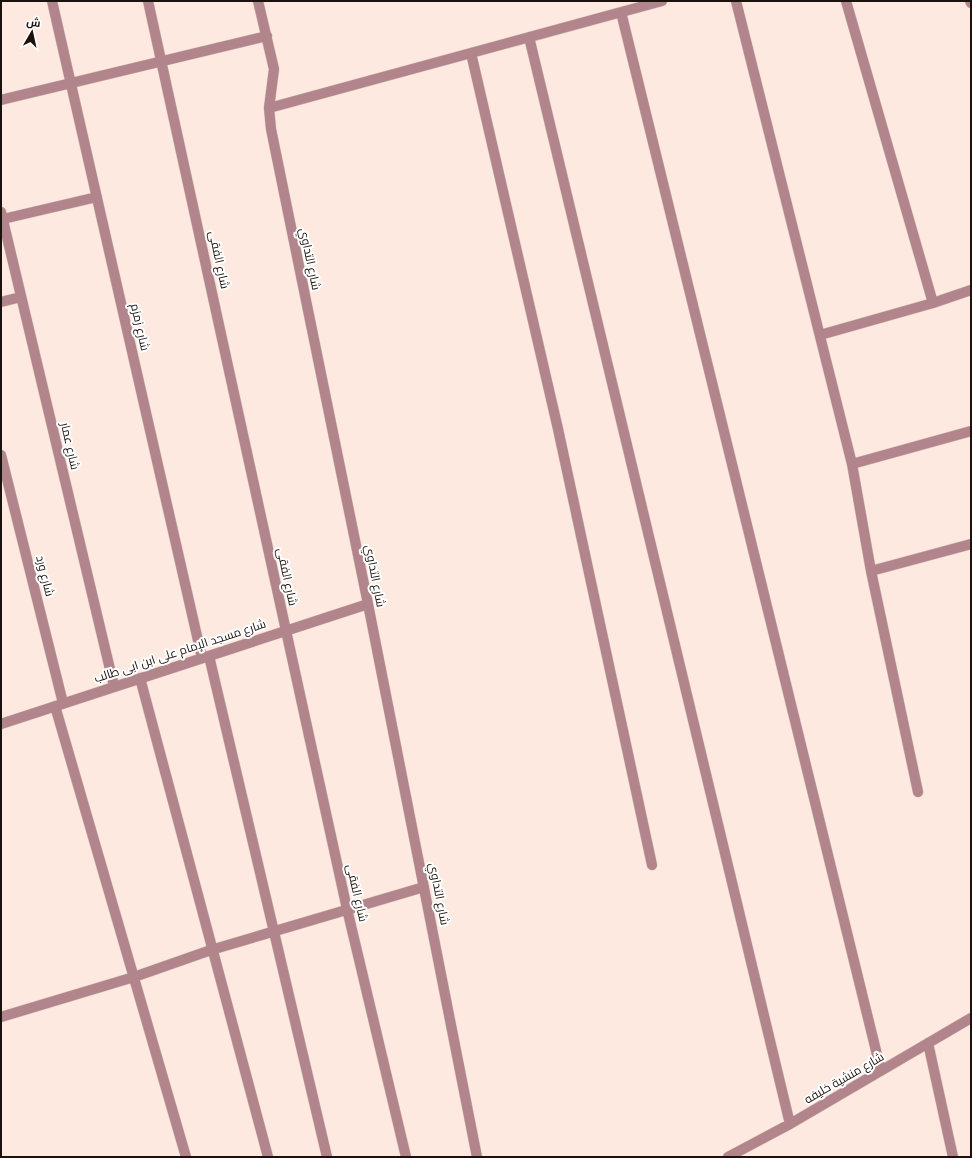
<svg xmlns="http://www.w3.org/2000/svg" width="972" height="1158" font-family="'Golos Text',Cairo,sans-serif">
  <rect width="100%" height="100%" fill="#fee9e0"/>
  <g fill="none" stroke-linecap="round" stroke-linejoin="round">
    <defs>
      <path id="minor" d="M 52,1 L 202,658
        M 148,1 L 347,909 L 406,1157
        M 258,1 L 274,69 L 269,108 L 271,129 L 368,604 L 477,1157
        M 736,1 L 852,464 L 871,571 L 918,792
        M 846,1 L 933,303
        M 970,1 L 971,3
        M 621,12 L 881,1071
        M 529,37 L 790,1124
        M 471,53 L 558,429 L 652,865
        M 1,100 L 267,36
        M 269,108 L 662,1
        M 1,212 L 114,686
        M 3,219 L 97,197
        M 1,302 L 21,297
        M 820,335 L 933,303 L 971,290
        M 1,455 L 63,703
        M 852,464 L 971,431
        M 871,571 L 971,544
        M 209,656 L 327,1157
        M 140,678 L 268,1157
        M 55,706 L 186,1157
        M 1,724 L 368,604
        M 1,1017 L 134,977 L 211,950 L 424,887
        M 928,1043 L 953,1157
        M 728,1157 L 790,1124 L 971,1018"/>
    </defs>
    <!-- minor casing -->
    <use href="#minor" stroke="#dac7be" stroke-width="11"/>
    <!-- minor -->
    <use href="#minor" stroke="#b2858c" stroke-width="10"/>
  </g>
  <g text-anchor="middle" stroke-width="4" stroke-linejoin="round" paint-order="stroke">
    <!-- street labels -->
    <g font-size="12" fill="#1b120e" stroke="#fff">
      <text transform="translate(310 259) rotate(78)" y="4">شارع التداوي</text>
      <text transform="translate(219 260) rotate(78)" y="4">شارع الفقى</text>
      <text transform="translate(140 327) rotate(77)" y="4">شارع زمزم</text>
      <text transform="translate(70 446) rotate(77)" y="4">شارع عمار</text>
      <text transform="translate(45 576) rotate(76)" y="4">شارع ورد</text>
      <text transform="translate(375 576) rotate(79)" y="4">شارع التداوي</text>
      <text transform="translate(287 577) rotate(78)" y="4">شارع الفقى</text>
      <text transform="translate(180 651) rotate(-18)" y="4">شارع مسجد الإمام على ابن ابى طالب</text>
      <text transform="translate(357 893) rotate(77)" y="4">شارع الفقى</text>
      <text transform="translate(439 894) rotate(79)" y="4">شارع التداوي</text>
      <text transform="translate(844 1078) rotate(-30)" y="4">شارع منشية خليفه</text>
    </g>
  </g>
  <!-- border -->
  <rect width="972" height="1158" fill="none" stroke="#1b120e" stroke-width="4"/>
  <!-- north arrow -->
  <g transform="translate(32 32) rotate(9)" stroke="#ffffff" stroke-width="3" paint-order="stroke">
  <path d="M0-3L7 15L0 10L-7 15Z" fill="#1b120e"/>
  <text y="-6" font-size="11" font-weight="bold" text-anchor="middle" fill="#1b120e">ش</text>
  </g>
</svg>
